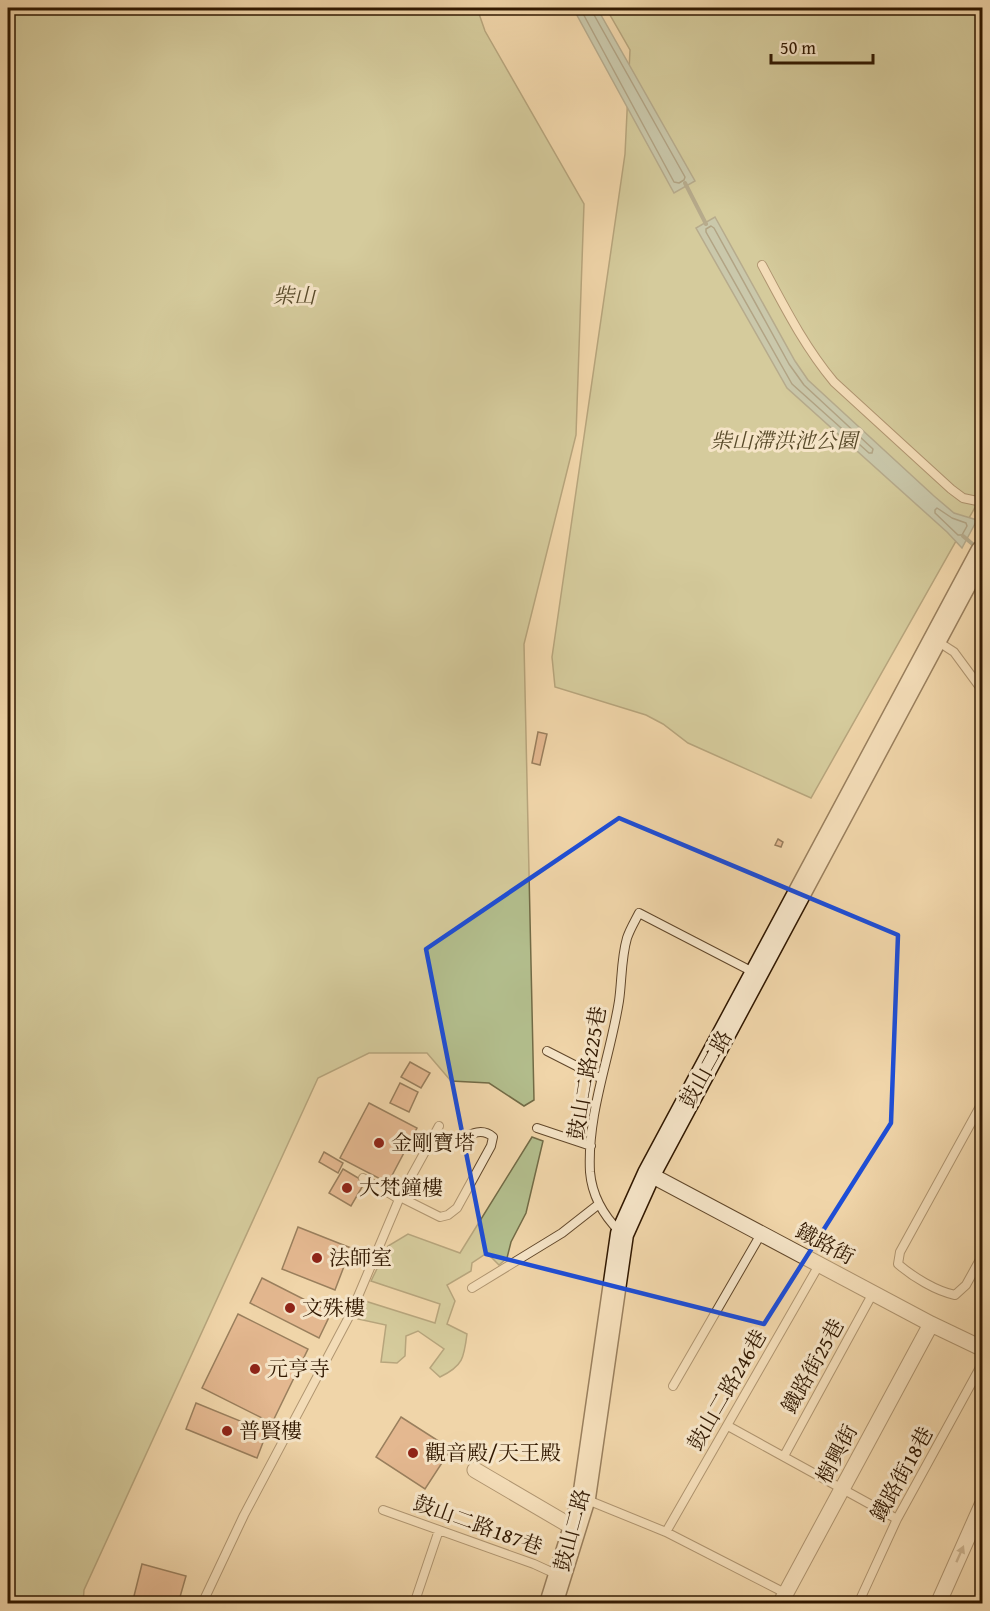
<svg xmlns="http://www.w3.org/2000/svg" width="990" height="1611" font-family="'Gentium Book Plus','Noto Serif TC',serif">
  <rect width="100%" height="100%" fill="#f0d5a9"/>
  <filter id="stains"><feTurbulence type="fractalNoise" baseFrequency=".00333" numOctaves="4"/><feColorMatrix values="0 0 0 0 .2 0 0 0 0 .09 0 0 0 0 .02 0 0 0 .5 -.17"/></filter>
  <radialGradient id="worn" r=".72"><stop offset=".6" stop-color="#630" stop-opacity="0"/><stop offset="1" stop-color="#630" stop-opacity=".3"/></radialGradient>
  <!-- green -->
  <path fill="#b3be8d" stroke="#726b46" stroke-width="1.5" d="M 8,8 L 477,8 L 485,31 L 584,204 L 576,435 L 524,644 L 534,1100 L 524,1106 L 489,1083 L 451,1081 L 427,1053 L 369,1053 L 318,1078 L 84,1590 L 83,1604 L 8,1603 Z
    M 606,8 L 982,8 L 982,495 L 811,798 L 688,743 L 663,724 L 646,715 L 555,687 L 552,657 L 625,154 L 630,50 Z
    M 532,1137 L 543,1141 L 526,1213 L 511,1242 L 507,1258 L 499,1265 L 487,1253 L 472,1263 L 471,1271 L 447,1285 L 455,1301 L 447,1324 L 467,1334 C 464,1358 463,1366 440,1377 L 430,1368 L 444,1349 L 418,1331 L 406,1336 L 405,1356 L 397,1363 L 381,1362 L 386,1325 L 358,1319 L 365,1301 L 435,1323 L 440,1304 L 371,1281 L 388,1246 L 408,1234 L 460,1253 Z"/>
  <!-- water -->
  <path fill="#9bb8ae" stroke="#717868" stroke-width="1.5" d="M 573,8 L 597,8 L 695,181 L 674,193 Z
    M 715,217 L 795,361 L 808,380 L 934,496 L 954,513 L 977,520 L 962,548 L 947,532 L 787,388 L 696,228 Z"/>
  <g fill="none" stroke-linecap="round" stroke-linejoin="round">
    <!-- shore -->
    <path stroke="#666857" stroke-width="1.5" d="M 580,8 L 674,182 L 679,183 L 684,180 L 685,177 L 593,13 L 593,8
      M 711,226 L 714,228 L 789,364 L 804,385 L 873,449 L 872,453 L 869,453 L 792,384 L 706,232 L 706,229 Z
      M 937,508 L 952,518 L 966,523 L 967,526 L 962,535 L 958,535 L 935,513 L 935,510 Z"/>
    <!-- stream -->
    <path stroke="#717868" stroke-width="4" d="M 685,183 L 706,224
      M 963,536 L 976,547"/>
  </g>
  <!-- building -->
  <path fill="#d49571" stroke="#311800" stroke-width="1.5" d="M 538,732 L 547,734 L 540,765 L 532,763 Z
    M 778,839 L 783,842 L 781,847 L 775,845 Z
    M 410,1062 L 430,1073 L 421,1088 L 401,1077 Z
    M 400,1083 L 418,1092 L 409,1112 L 390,1103 Z
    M 369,1103 L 417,1128 L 388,1183 L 340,1158 Z
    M 324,1152 L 343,1163 L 338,1173 L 319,1162 Z
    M 343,1169 L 365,1182 L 351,1206 L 329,1193 Z
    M 298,1227 L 351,1248 L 335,1290 L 282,1269 Z
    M 262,1278 L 331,1313 L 319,1338 L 250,1303 Z
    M 238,1314 L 308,1349 L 272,1423 L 202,1388 Z
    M 196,1403 L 267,1432 L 257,1458 L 186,1429 Z
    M 401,1417 L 451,1449 L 425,1489 L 376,1457 Z
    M 142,1564 L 186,1576 L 178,1604 L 132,1604 Z"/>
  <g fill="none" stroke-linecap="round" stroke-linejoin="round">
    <defs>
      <path id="lane" d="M 762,265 C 784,306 804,346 834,382 L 951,489 L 963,498 L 982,502
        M 937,641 L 954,652 L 982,690
        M 547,1051 L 600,1078
        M 982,1103 L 900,1252 L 898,1264 C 913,1277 936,1291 955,1295 L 966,1285 L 982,1256
        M 537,1128 L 591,1146
        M 433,1137 L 439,1126
        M 363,1178 L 399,1199
        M 620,1232 C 604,1216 592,1195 590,1172 C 587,1113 610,1058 619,1001 C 622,980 621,959 627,938 C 630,929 635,921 639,913 L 753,972
        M 472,1288 L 562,1233 L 599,1204
        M 673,1386 L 761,1234
        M 728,1426 L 897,1519
        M 784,1456 L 873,1293
        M 585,1499 L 666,1532 L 785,1593
        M 383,1510 L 534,1564 L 558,1575
        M 666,1532 L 819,1265
        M 202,1604 L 244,1515 L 351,1313 L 400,1197 L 433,1137 L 449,1145 C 464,1140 478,1124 493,1137 L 491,1146 L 457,1208 L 448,1215 L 440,1217 L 400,1197
        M 414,1604 L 439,1530
        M 858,1604 L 897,1519 L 982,1364"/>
      <path id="street" d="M 649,1174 L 931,1324 L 977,1346 L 982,1347
        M 475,1470 L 574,1528
        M 780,1604 L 931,1324
        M 938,1604 L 982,1505"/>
      <path id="secondary" d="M 551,1604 L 584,1498 L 622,1234 L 649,1174 L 982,552"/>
    </defs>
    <!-- lane casing -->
    <use href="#lane" stroke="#61472a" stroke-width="10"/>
    <!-- street casing -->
    <use href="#street" stroke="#61472a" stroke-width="17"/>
    <!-- secondary casing -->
    <use href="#secondary" stroke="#311800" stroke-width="25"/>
    <!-- lane -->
    <use href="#lane" stroke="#f5e4c7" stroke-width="8"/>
    <!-- street -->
    <use href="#street" stroke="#f5e4c7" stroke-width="15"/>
    <!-- secondary -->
    <use href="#secondary" stroke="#f5e4c7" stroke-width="22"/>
  </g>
  <!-- one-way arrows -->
  <defs><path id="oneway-solid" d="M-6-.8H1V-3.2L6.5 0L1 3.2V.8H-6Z" transform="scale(1.5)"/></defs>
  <use fill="#9d886d" href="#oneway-solid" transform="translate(960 1554) rotate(-66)"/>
  <!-- marked area -->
  <path d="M0 0H990V1611H0ZM 619,818 L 898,935 L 891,1123 L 764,1324 L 486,1254 L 426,949 Z" fill="#f0d5a9" fill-opacity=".55" fill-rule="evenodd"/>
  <path fill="none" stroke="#1d4ed8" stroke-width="4.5" stroke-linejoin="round" d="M 619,818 L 898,935 L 891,1123 L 764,1324 L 486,1254 L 426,949 Z"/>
  <!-- markers -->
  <g fill="#8f2418" stroke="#f5e4c7" stroke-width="2">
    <circle cx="379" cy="1143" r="6"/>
    <circle cx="347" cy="1188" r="6"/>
    <circle cx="317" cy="1258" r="6"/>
    <circle cx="290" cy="1308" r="6"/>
    <circle cx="255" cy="1369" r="6"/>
    <circle cx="227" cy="1431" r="6"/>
    <circle cx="413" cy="1453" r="6"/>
  </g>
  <g text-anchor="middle" stroke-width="6" stroke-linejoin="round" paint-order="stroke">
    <!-- park labels -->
    <g font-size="21" font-style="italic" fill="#584a2a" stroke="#f5e4c7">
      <text x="294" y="303">柴山</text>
      <text x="784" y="448">柴山滯洪池公園</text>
    </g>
    <!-- street labels -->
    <g font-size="21" fill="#311800" stroke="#f5e4c7">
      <text transform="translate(706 1069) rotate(-61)" y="7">鼓山二路</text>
      <text transform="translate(587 1073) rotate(-80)" y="7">鼓山二路225巷</text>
      <text transform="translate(825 1244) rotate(28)" y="7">鐵路街</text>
      <text transform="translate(813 1366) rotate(-61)" y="7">鐵路街25巷</text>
      <text transform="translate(727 1390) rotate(-60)" y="7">鼓山二路246巷</text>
      <text transform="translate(837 1454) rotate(-62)" y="7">樹興街</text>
      <text transform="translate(902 1474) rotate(-61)" y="7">鐵路街18巷</text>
      <text transform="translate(478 1525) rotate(20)" y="7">鼓山二路187巷</text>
      <text transform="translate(572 1530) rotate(-75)" y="7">鼓山二路</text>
    </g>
    <!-- poi labels -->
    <g font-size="21" fill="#311800" stroke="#f5e4c7" text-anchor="start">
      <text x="391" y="1150">金剛寶塔</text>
      <text x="359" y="1195">大梵鐘樓</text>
      <text x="329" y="1265">法師室</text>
      <text x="302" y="1315">文殊樓</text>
      <text x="267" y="1376">元亨寺</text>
      <text x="239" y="1438">普賢樓</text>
      <text x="425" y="1460">觀音殿/天王殿</text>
    </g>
  </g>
  <!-- margin -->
  <rect width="990" height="1611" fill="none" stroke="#f0d5a9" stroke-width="30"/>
  <rect x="9" y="9" width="972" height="1593" fill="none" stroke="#311800" stroke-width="3"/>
  <rect x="15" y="15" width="960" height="1581" fill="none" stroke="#311800" stroke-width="1.5"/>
  <!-- scale -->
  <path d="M771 54v9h102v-9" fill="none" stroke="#311800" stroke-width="3"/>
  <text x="780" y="54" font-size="18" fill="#311800" stroke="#f5e4c7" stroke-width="4.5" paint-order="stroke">50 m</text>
  <rect width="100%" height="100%" filter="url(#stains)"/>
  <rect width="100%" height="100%" fill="url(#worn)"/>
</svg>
